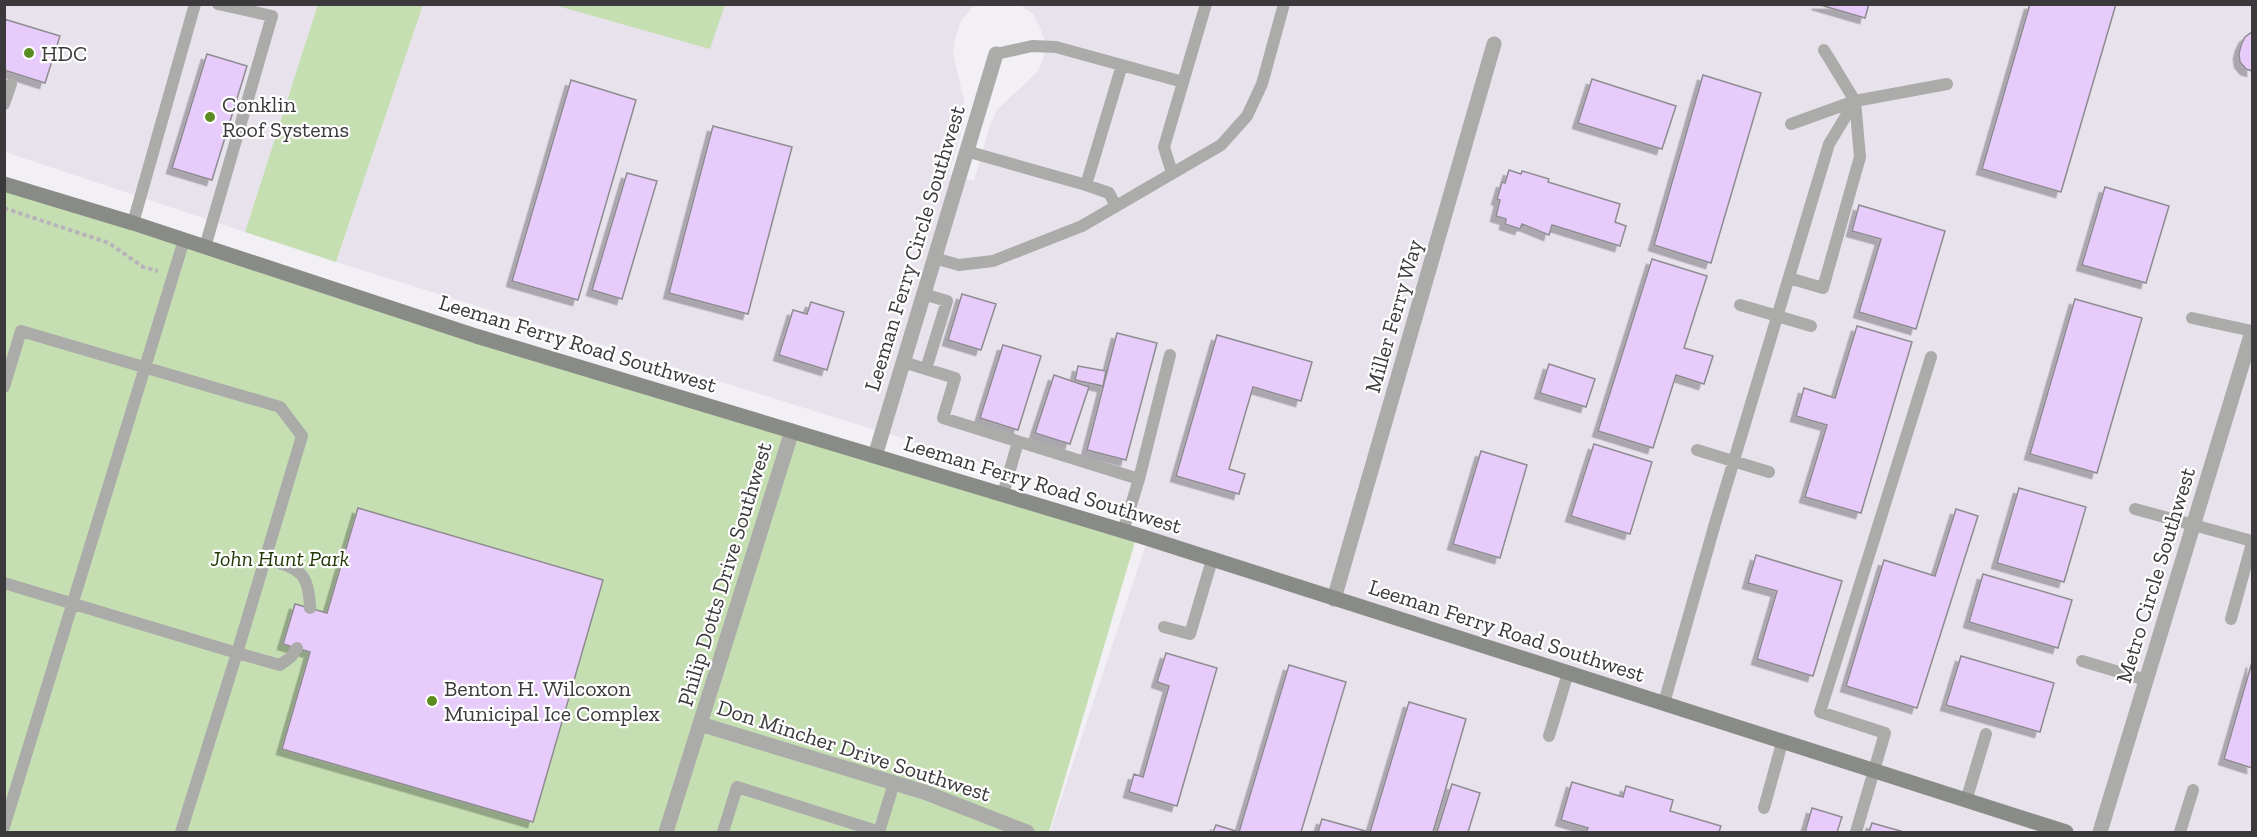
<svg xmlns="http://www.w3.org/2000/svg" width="2257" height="837" font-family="'Zilla Slab',serif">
  <defs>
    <filter id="shadow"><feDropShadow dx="-5.5" dy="5.5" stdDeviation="0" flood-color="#0004"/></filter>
  </defs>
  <rect width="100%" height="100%" fill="#f2eff5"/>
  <!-- built -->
  <path fill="#e8e2ed" d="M 5,5 L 318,5 L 245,232 L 5,152 Z
    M 423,5 L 554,5 L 710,48 L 725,5 L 980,5 L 972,8 L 961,21 L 955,38 L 953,53 L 964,100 L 964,123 L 949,174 L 974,181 L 990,125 L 997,110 L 1038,71 L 1044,56 L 1045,42 L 1040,27 L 1033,14 L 1020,5 L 2252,5 L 2252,832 L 1050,832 L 1155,517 L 336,262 Z"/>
  <!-- green -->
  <path fill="#c6dfb2" d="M 318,4 L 423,5 L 336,262 L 245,232 Z
    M 554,5 L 725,5 L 710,49 Z
    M 5,184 L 1137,535 L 1049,832 L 5,832 Z"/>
  <!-- building -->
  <path fill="#e7cbfa" stroke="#8f8c91" stroke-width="1.5" filter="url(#shadow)" d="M 1817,4 L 1869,4 L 1865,18 Z
    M 2030,4 L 2116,4 L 2061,192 L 1982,169 Z
    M 4,19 L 60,36 L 45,83 L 4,70 Z
    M 2252,32 L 2252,71 L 2246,69 L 2240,62 L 2239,54 L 2241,45 L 2245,37 Z
    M 207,54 L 247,66 L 212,180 L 172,168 Z
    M 1703,75 L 1761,93 L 1711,263 L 1654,245 Z
    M 1592,79 L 1676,106 L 1662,149 L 1578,123 Z
    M 571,80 L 636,100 L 578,300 L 512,281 Z
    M 713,126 L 792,147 L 748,314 L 669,293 Z
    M 1509,170 L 1521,174 L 1522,171 L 1549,179 L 1548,182 L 1620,204 L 1615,222 L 1626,226 L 1620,246 L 1552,225 L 1549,235 L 1522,224 L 1520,229 L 1505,224 L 1506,219 L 1496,216 L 1500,200 L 1497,199 L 1502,182 L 1505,183 Z
    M 627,173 L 657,181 L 622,299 L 592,290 Z
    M 2105,187 L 2169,206 L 2146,283 L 2082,265 Z
    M 1859,205 L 1945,231 L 1916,329 L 1859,312 L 1881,239 L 1852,231 Z
    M 1652,259 L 1707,276 L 1684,348 L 1713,356 L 1704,384 L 1676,375 L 1653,448 L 1598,431 Z
    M 962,294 L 996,304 L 981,350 L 948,340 Z
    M 2075,299 L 2142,318 L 2097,473 L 2030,454 Z
    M 811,302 L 844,312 L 827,370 L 779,355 L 793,310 L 807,314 Z
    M 1857,326 L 1912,342 L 1861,513 L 1805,497 L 1827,425 L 1796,416 L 1804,388 L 1835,398 Z
    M 1117,333 L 1157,343 L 1126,460 L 1087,450 Z
    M 1217,335 L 1312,362 L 1301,401 L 1253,387 L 1229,469 L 1245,474 L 1239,494 L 1176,476 Z
    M 1003,345 L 1041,356 L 1018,430 L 980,418 Z
    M 1549,364 L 1595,379 L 1586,407 L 1540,393 Z
    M 1078,366 L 1106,371 L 1103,386 L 1075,380 Z
    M 1054,375 L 1089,387 L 1070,444 L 1035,433 Z
    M 1594,444 L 1652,462 L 1630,534 L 1571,516 Z
    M 1481,451 L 1527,465 L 1500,558 L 1453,544 Z
    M 2019,488 L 2086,507 L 2064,582 L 1997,563 Z
    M 358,508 L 603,580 L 533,822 L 282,749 L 310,652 L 283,644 L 295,604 L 327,613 Z
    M 1956,509 L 1978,516 L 1917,708 L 1846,686 L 1884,560 L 1935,576 Z
    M 1756,555 L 1842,581 L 1813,676 L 1757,659 L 1777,591 L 1748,583 Z
    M 1983,574 L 2072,600 L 2058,648 L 1969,622 Z
    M 1166,653 L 1217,668 L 1177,806 L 1129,792 L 1134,774 L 1143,777 L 1169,686 L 1157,682 Z
    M 1961,656 L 2054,683 L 2040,732 L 1946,705 Z
    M 2252,662 L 2252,768 L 2224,759 Z
    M 1289,665 L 1346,682 L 1301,832 L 1213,832 L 1216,825 L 1239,832 Z
    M 1409,702 L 1466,719 L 1433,832 L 1370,832 Z
    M 1572,782 L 1623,797 L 1626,786 L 1673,800 L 1670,811 L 1721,826 L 1719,832 L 1586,832 L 1588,828 L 1561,820 Z
    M 1452,784 L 1480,793 L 1468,832 L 1437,832 Z
    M 1812,808 L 1842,817 L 1837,832 L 1805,832 Z
    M 1322,819 L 1369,832 L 1318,832 Z
    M 1872,823 L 1904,832 L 1869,832 Z"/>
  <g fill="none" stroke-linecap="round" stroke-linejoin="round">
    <!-- path -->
    <path stroke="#b8b5ba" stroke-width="4" stroke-dasharray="4.5 3" stroke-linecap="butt" d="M 4,208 L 109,243 L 143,267 L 158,271"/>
    <!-- lane -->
    <path stroke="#abacaa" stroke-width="12" d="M 996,54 L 1032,46 L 1056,47 L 1183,82
      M 4,104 L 11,84
      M 1791,124 L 1855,101 L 1947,84
      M 966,151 L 1086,185 L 1122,65
      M 1172,173 L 1164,147 L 1206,4
      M 1086,185 L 1109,193 L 1116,206
      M 133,223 L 195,4
      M 205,247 L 272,16 L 218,4
      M 934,258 L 959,265 L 993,261 L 1082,226 L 1221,145 L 1247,116 L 1262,84 L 1284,4
      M 1789,278 L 1823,288 L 1860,157 L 1855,101 L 1824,50
      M 923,294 L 947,301 L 926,369
      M 1740,305 L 1811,326
      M 2192,318 L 2252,331
      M 903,362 L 955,378 L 943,418 L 1139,479
      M 4,387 L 21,331 L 280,407 L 302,436 L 237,653 L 280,665 L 291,657 L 297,648
      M 1697,450 L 1769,472
      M 1003,494 L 1018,442
      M 2135,509 L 2252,541
      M 1123,531 L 1139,479 L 1170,355
      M 265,558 C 298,569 309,570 310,608
      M 4,583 L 237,653 L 181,832
      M 2231,619 L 2252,543
      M 1164,627 L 1190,634 L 1212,560
      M 2082,661 L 2146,680
      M 1664,703 L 1716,520 L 1829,144 L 1855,101
      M 1549,736 L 1568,673
      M 1966,801 L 1986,734
      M 1764,808 L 1782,743
      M 4,827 L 184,240
      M 723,832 L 737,787 L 880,832
      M 879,832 L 894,783
      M 1856,832 L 1885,733 L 1820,712 L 1931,357
      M 2180,832 L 2193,790"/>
    <!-- street -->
    <path stroke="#abacaa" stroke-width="15" d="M 875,456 L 996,54
      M 1334,599 L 1494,44
      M 700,724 L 924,792 L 1027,832
      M 666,832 L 792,431
      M 2100,832 L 2252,332"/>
    <!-- secondary -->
    <path stroke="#898b87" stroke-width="15" d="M 4,184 L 133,223 L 476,336 L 1137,535 L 2066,832"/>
  </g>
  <!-- markers -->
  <g fill="#5b8c21" stroke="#fff" stroke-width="2">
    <circle cx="29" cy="53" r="6"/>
    <circle cx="210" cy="117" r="6"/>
    <circle cx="432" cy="701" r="6"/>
  </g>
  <g text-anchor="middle" stroke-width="4.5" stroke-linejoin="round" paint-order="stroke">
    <!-- poi labels -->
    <g font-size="22" fill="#3b393b" stroke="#fff" text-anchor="start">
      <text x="41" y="61">HDC</text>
      <text x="222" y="112">Conklin<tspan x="222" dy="25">Roof Systems</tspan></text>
      <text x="444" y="696">Benton H. Wilcoxon<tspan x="444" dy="25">Municipal Ice Complex</tspan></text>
    </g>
    <!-- street labels -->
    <g font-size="22" fill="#3b393b" stroke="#fff">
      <text transform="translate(914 248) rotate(-73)" y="8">Leeman Ferry Circle Southwest</text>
      <text transform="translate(1393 316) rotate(-74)" y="8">Miller Ferry Way</text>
      <text transform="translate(578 343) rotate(17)" y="8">Leeman Ferry Road Southwest</text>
      <text transform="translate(1043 484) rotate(17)" y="8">Leeman Ferry Road Southwest</text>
      <text transform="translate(724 574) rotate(-73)" y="8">Philip Dotts Drive Southwest</text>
      <text transform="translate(2155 575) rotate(-73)" y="8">Metro Circle Southwest</text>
      <text transform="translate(1507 630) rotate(18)" y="8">Leeman Ferry Road Southwest</text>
      <text transform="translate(854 750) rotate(18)" y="8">Don Mincher Drive Southwest</text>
    </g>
    <!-- park labels -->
    <g font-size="22" font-style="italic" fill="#223805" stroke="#fff">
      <text x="280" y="566">John Hunt Park</text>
    </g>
  </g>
  <!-- border -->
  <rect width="2257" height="837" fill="none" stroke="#3b393b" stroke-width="12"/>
</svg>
